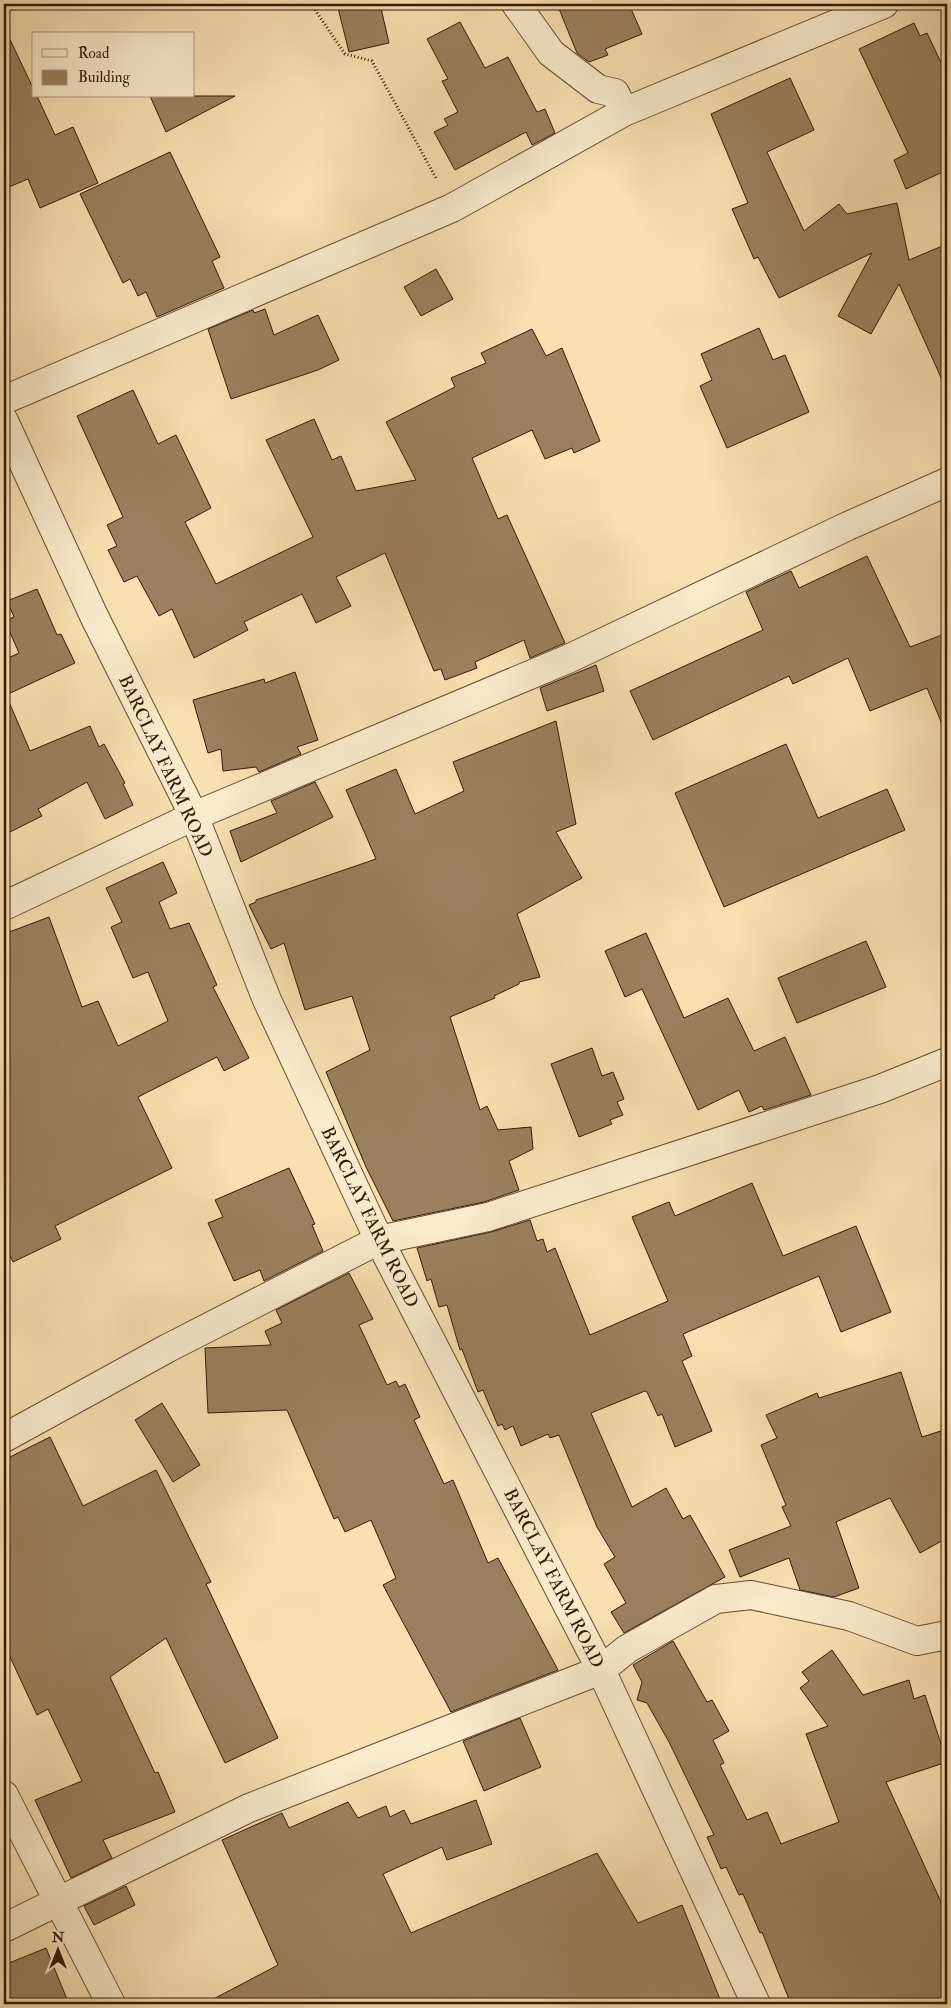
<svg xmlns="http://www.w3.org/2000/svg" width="951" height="2008" font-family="'IM FELL Double Pica',serif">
  <rect width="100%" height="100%" fill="#f8e0b1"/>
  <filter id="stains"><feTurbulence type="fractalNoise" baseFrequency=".004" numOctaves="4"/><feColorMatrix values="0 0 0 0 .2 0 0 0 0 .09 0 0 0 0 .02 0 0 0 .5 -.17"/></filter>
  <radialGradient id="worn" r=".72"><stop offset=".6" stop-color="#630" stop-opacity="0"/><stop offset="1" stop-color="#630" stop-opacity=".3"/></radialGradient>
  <!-- building -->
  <path fill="#9a805e" stroke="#351905" d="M 337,4 L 380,4 L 389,43 L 349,52 Z
    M 557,4 L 629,4 L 642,34 L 605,49 L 608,55 L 589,62 L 577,53 Z
    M 460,22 L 485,68 L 508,57 L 537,112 L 545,109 L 555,133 L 532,145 L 526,132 L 455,170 L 434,132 L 448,125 L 444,119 L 458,112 L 442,81 L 448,79 L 427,39 Z
    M 914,23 L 920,36 L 927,33 L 947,75 L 947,170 L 906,189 L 894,160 L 908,153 L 859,49 Z
    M 4,27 L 34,90 L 34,96 L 37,96 L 55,135 L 73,127 L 98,183 L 40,208 L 28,179 L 4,189 Z
    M 790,78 L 814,130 L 767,152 L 804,231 L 839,204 L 847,214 L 897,203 L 909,260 L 947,244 L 947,391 L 899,284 L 871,334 L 838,316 L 872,253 L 779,298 L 758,257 L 754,259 L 732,209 L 748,203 L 711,114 Z
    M 150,96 L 235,96 L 166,132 Z
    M 170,152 L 220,257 L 212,261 L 224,288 L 157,317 L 146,292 L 138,296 L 130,279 L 123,283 L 80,194 Z
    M 436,269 L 453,299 L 421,316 L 404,287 Z
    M 265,309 L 274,335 L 318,315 L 339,360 L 318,370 L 231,399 L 208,329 L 253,310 L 254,313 Z
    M 759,328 L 773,360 L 785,355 L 809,412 L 727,448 L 700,386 L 712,380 L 701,354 Z
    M 532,329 L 546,356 L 562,348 L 600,441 L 574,453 L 572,448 L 545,459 L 532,430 L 472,458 L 498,519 L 507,515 L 565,643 L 530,658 L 524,640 L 475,662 L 477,668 L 445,680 L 441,669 L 434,671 L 385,553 L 336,577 L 351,606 L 316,623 L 302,594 L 244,622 L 248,630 L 194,658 L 172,609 L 159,616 L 137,576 L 124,582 L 108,550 L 117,546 L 107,525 L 123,517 L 77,416 L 133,390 L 158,444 L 176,435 L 211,508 L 185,522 L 216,584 L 313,537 L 266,440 L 314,419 L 332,460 L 341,456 L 356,491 L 416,480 L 386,422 L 455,387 L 451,378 L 486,363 L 481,353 Z
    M 867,556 L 910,647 L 947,633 L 947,736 L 927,688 L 870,711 L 848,658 L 793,684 L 789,676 L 653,740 L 630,691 L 763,630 L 746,592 L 791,571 L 799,588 Z
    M 37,589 L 57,635 L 61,634 L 75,663 L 6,695 L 30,751 L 90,726 L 99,747 L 104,744 L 125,783 L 123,784 L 133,805 L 105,819 L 87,782 L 38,809 L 42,816 L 4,835 L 4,660 L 19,653 L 5,621 L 14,617 L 7,601 Z
    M 596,665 L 604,691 L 547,711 L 540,688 Z
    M 295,672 L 318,740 L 297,747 L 301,754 L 259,772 L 256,767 L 223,771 L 221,749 L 208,753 L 193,700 L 264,679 L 265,683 Z
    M 556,721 L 576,824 L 556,832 L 582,878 L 517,914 L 540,977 L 519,982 L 519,984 L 494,996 L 495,998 L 450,1017 L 480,1110 L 487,1106 L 498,1130 L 531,1127 L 533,1149 L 509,1161 L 519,1190 L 484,1202 L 393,1221 L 366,1167 L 326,1072 L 370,1050 L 352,996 L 305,1010 L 284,943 L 271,949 L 249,905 L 256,902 L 256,900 L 376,859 L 346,790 L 396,769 L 415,814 L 464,791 L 453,762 Z
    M 786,744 L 818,818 L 887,789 L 905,830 L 724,907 L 675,793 Z
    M 315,782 L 333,817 L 241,862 L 230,831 L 277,813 L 271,801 Z
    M 163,862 L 177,893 L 159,902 L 170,929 L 189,923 L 217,985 L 213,987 L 249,1058 L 224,1071 L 217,1057 L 138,1097 L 172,1168 L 55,1226 L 61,1239 L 13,1262 L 4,1244 L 4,934 L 49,917 L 82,1007 L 98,1001 L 118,1046 L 168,1021 L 148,972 L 133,978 L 111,927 L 122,922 L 106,888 Z
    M 646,933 L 684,1018 L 728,998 L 754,1051 L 785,1037 L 811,1095 L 764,1110 L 762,1106 L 749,1112 L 739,1090 L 698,1110 L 642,989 L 625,997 L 605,951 Z
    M 866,941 L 886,987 L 797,1023 L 778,978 Z
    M 592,1048 L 602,1076 L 613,1072 L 624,1099 L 617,1102 L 623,1115 L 610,1120 L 612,1124 L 579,1137 L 551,1064 Z
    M 289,1168 L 315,1224 L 312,1225 L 323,1251 L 264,1281 L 260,1270 L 234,1281 L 208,1223 L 223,1217 L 215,1200 Z
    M 752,1183 L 783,1256 L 856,1226 L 891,1312 L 841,1332 L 819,1276 L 683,1334 L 692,1356 L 682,1361 L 712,1431 L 675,1447 L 662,1414 L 658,1416 L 647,1392 L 645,1391 L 591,1413 L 632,1507 L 666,1488 L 683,1519 L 690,1515 L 725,1577 L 624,1633 L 611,1612 L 626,1603 L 604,1564 L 615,1557 L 597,1527 L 559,1435 L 550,1438 L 548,1434 L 521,1446 L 513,1426 L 505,1430 L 502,1424 L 498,1426 L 483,1390 L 478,1392 L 462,1349 L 460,1350 L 447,1305 L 439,1307 L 431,1279 L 427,1281 L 417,1248 L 491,1232 L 530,1220 L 537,1241 L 543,1239 L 547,1252 L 555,1248 L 590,1335 L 668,1301 L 632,1217 L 669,1202 L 675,1216 Z
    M 349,1273 L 373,1319 L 359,1325 L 387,1385 L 396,1381 L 399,1387 L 405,1384 L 420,1417 L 414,1420 L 444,1484 L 453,1480 L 488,1563 L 498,1558 L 558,1670 L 451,1712 L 383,1585 L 396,1578 L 371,1520 L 345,1532 L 338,1517 L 334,1519 L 287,1410 L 208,1413 L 205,1348 L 271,1345 L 265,1331 L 282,1323 L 276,1310 Z
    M 901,1372 L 922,1437 L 947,1429 L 947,1538 L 920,1553 L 890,1498 L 836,1522 L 859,1588 L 834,1597 L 800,1590 L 789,1558 L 740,1577 L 729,1550 L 791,1526 L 782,1507 L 786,1505 L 761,1445 L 777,1438 L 766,1415 L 817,1393 L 819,1398 Z
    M 162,1403 L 200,1465 L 173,1482 L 135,1420 Z
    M 50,1437 L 83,1506 L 156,1470 L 211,1582 L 206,1584 L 278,1738 L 225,1763 L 166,1638 L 110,1677 L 155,1773 L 158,1772 L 175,1812 L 103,1840 L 112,1858 L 71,1878 L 35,1800 L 82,1781 L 48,1709 L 37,1715 L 4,1644 L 4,1460 Z
    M 673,1641 L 707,1702 L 712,1700 L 729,1731 L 713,1740 L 724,1763 L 720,1765 L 747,1820 L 767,1812 L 781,1844 L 839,1822 L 806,1734 L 828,1726 L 800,1688 L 809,1681 L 802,1672 L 832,1650 L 863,1695 L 909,1680 L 914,1699 L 925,1695 L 947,1762 L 886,1782 L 947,1915 L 947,2004 L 791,2004 L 762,1932 L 760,1933 L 743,1894 L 739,1895 L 726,1867 L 721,1869 L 707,1837 L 714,1835 L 669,1742 L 647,1703 L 637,1700 L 642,1682 L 633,1665 Z
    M 520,1718 L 541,1767 L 484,1791 L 463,1741 Z
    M 476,1800 L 492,1844 L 447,1860 L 442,1847 L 383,1874 L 411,1933 L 597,1853 L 638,1923 L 682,1905 L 722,2004 L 204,2004 L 278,1965 L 222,1840 L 282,1813 L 289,1828 L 348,1802 L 358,1818 L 386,1806 L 390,1817 L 404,1810 L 411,1824 Z
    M 126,1886 L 135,1905 L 94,1925 L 84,1906 Z
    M 46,1948 L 69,2004 L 4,2004 L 4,1965 Z"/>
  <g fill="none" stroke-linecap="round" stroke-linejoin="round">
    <defs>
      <path id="minor" d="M 516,4 L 551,53 L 598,89 L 615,93 L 624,112
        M 4,400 L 452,208 L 624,112 L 884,4
        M 4,906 L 194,816 L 568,659 L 848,526 L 947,482
        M 4,1438 L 168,1348 L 379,1240 L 488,1217 L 880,1089 L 947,1062
        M 4,1795 L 111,2004
        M 4,1928 L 249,1808 L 601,1670 L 627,1649 L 716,1599 L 751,1595 L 849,1616 L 917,1641 L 947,1635"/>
      <path id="tertiary" d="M 4,421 L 94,616 L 194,816 L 267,1000 L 379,1240 L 601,1670 L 756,2004"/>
    </defs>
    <!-- minor casing -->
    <use href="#minor" stroke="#664b30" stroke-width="30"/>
    <!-- tertiary casing -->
    <use href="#tertiary" stroke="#664b30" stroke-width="30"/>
    <!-- path -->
    <path stroke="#351905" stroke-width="3" stroke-dasharray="1 2.5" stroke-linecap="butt" d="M 311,4 L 345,54 L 372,61 L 437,180"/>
    <!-- minor -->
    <use href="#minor" stroke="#faebcc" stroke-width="28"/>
    <!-- tertiary -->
    <use href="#tertiary" stroke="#faebcc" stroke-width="28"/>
  </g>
  <g text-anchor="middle" stroke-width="4" stroke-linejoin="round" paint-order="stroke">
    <!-- street labels -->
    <g font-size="18" fill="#351905" stroke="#faebcc">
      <text transform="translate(166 766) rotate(65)" y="6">BARCLAY FARM ROAD</text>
      <text transform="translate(370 1217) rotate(64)" y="6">BARCLAY FARM ROAD</text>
      <text transform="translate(554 1578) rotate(63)" y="6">BARCLAY FARM ROAD</text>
    </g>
  </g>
  <!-- margin -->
  <rect width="951" height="2008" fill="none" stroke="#f8e0b1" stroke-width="20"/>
  <rect x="5" y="5" width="941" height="1998" fill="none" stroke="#351905" stroke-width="2.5"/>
  <rect x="10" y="10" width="931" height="1988" fill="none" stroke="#351905"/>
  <!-- legend -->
  <rect x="32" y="32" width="162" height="65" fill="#faebcc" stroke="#ab977c"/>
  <rect x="42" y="49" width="25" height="8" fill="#faebcc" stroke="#ab977c"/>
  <text x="78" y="58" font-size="15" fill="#351905">Road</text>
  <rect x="42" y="70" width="25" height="15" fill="#9a805e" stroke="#ab977c"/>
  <text x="78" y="82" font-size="15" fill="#351905">Building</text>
  <!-- north arrow -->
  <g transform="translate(58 1950)" stroke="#faebcc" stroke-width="4" paint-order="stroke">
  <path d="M0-4L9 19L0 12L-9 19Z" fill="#351905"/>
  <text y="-8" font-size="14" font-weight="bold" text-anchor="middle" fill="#351905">N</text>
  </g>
  <rect width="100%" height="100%" filter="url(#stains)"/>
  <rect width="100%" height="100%" fill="url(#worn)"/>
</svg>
